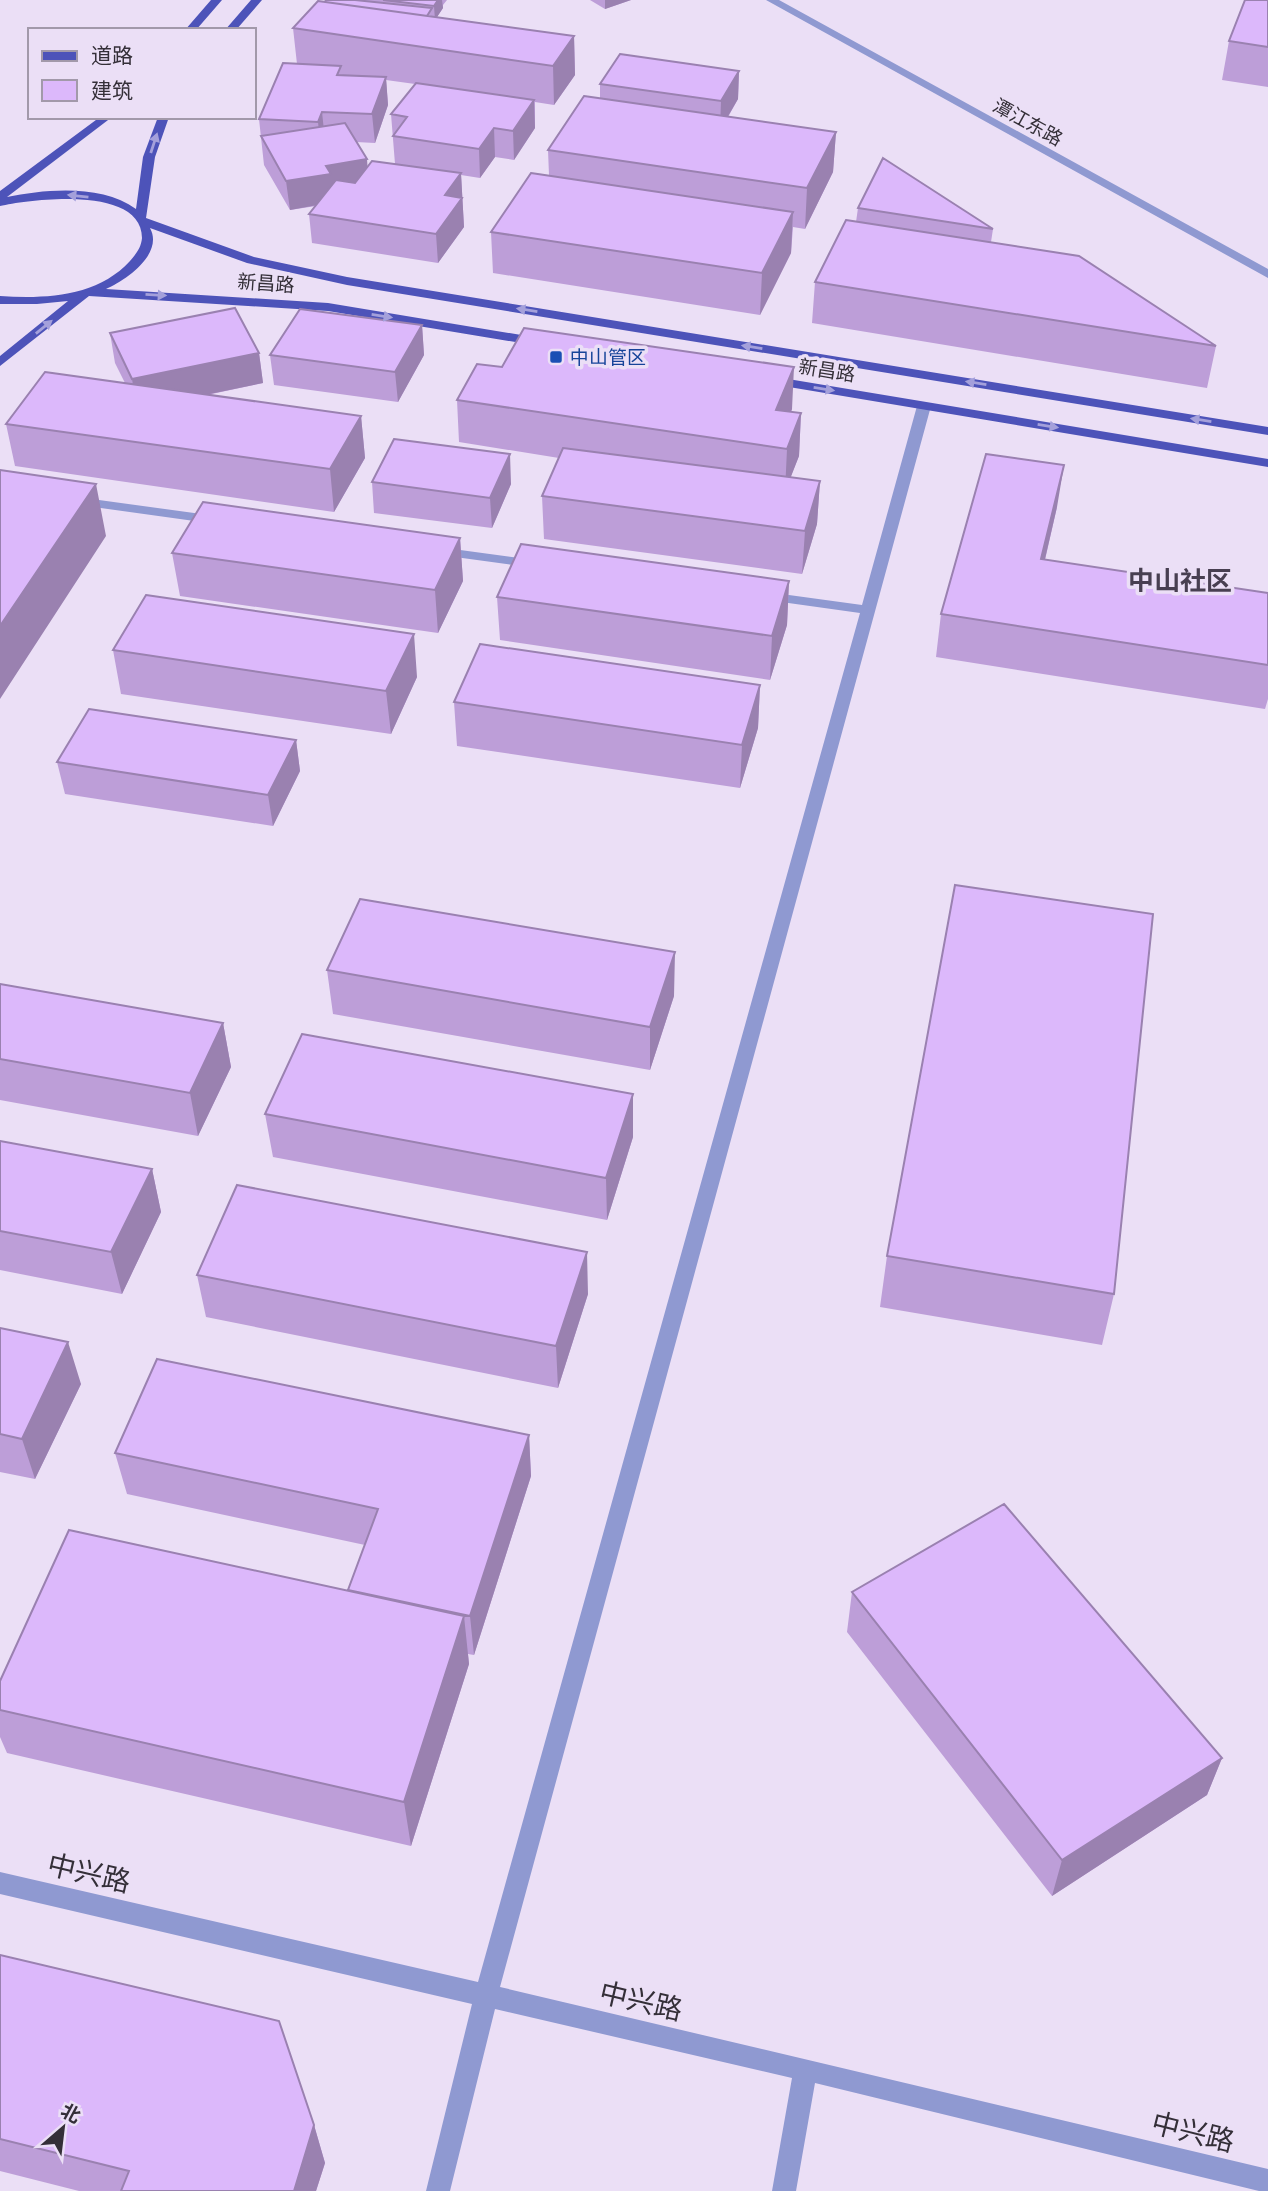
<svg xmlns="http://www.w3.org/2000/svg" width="1268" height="2191" font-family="Inter,'Noto Sans SC',sans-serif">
  <rect width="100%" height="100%" fill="#ebdff6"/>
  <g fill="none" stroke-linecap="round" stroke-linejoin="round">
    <!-- minor -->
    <path fill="#8f99d1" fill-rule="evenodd" d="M 766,0 L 779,0 L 1268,269 L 1268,278 Z
      M 924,402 L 931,406 L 500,1987 L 1268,2169 L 1268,2191 L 1259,2191 L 815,2083 L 796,2191 L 772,2191 L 792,2078 L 495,2009 L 450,2191 L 426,2191 L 472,2004 L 0,1894 L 0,1872 L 478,1982 L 860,613 L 767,600 L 760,596 L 767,592 L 862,605 L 917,406 Z
      M 77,497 L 216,516 L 223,520 L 216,524 L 72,504 L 70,501 Z
      M 438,547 L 535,560 L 542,564 L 535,568 L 433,554 L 431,551 Z"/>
    <!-- major -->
    <path fill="#4d53b9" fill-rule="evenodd" d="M 211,0 L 222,0 L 196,30 L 185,30 Z
      M 251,0 L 262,0 L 236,30 L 225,30 Z
      M 100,117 L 112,117 L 7,197 C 46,189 102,184 136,209 L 143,157 L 158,117 L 169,117 L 155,157 L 146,218 L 254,257 L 347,277 L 1268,427 L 1268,435 L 347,285 L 247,263 L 150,228 C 164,254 126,280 106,289 L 328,303 L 539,338 L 545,342 L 539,346 L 328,311 L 89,296 L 0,366 L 0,356 L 68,301 L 37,304 L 0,304 L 0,296 C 45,299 97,297 130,261 C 136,254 141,248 142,238 C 142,185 31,199 0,206 L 0,191 Z
      M 770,376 L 1268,459 L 1268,467 L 765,383 L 765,377 Z"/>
  </g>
  <!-- wall -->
  <path fill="#bd9ed8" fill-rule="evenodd" d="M 326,0 L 447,0 L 443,5 L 443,8 L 437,17 L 574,36 L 575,75 L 554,105 L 535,102 L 535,128 L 514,160 L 495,157 L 480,178 L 461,175 L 464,227 L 438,263 L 312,243 L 309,214 L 316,206 L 290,210 L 264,165 L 259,119 L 297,64 L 293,28 ZM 386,80 L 415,84 L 391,114 L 395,164 L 367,167 L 367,159 L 356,142 L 375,143 L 388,105 Z
    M 590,0 L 631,0 L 605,9 Z
    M 1268,0 L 1268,87 L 1222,80 L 1229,41 Z
    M 739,71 L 738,99 L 728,117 L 836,132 L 833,172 L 805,229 L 793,227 L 791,253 L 760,315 L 493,273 L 491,232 L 549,175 L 548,150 L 600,99 L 600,84 Z
    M 858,208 L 993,229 L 991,242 L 1216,346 L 1207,388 L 812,323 L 815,282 L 856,222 Z
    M 422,325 L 424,355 L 398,402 L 274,385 L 270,355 Z
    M 110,333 L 259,353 L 263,383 L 207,395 L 361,416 L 365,458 L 334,512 L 15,466 L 6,424 L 125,383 L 115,363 Z
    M 457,400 L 792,409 L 791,412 L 801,413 L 799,456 L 790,478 L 820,481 L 817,524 L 802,574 L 544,539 L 542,496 L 559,458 L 459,442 Z
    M 372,482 L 511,484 L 492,528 L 374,513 Z
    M 1057,507 L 1045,560 L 1268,593 L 1268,699 L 1265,709 L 936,657 L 941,614 Z
    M 460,538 L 463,581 L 438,633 L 180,596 L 172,553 Z
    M 789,581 L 787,625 L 770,680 L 500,640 L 497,597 Z
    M 113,650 L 417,677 L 391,734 L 121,694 Z
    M 760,685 L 758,728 L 740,788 L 457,746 L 454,702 Z
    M 296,740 L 300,771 L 273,826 L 65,794 L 57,762 Z
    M 327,970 L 674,996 L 650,1070 L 333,1014 Z
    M 0,984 L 223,1023 L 231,1067 L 198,1136 L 0,1100 Z
    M 265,1114 L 633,1137 L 607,1220 L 273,1157 Z
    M 0,1141 L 152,1169 L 161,1212 L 122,1294 L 0,1270 Z
    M 887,1256 L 1114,1294 L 1102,1345 L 880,1307 Z
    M 197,1275 L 588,1294 L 558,1388 L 206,1317 Z
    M 0,1328 L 81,1384 L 35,1479 L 0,1472 Z
    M 529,1435 L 531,1476 L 474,1655 L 468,1654 L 469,1664 L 411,1846 L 7,1753 L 0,1737 L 0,1681 L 349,1591 L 365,1545 L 127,1494 L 115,1453 Z
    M 852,1592 L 1222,1758 L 1207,1795 L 1052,1896 L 847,1632 Z
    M 0,1955 L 314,2125 L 325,2163 L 316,2191 L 79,2191 L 0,2171 Z"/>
  <!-- shaded-wall -->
  <path fill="#9a81b0" d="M 438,0 L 442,0 L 443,8 L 435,20 L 434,6 Z
    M 605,0 L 631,0 L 605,9 Z
    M 574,36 L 575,75 L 554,105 L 553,66 Z
    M 739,71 L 738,99 L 720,130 L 721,101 Z
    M 386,77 L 388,105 L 375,143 L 372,114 Z
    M 534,100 L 535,128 L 514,160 L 513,131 Z
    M 322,112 L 325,140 L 321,151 L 318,122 Z
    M 494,128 L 495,157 L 480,178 L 479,149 Z
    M 836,132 L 833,172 L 805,229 L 807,188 Z
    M 367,159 L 369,188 L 334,202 L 290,210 L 286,181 L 326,166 Z
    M 461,173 L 464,227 L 438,263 L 436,234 L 445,195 Z
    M 793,212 L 791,253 L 760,315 L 762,273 Z
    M 422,325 L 424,355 L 398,402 L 395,372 Z
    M 259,353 L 263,383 L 137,409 L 132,379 Z
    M 794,367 L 792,409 L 776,448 L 776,410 Z
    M 801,413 L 799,456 L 785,492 L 787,449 Z
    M 361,416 L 365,458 L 334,512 L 330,469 Z
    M 510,454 L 511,484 L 492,528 L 490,498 Z
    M 1064,465 L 1057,507 L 1035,602 L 1041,559 Z
    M 820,481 L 817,524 L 802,574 L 805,531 Z
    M 96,484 L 106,536 L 0,699 L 0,626 Z
    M 460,538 L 463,581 L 438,633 L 435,590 Z
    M 789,581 L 787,625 L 770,680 L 772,636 Z
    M 414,634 L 417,677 L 391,734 L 386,691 Z
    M 760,685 L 758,728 L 740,788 L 742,745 Z
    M 296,740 L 300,771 L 273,826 L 268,795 Z
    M 675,952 L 674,996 L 650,1070 L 650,1027 Z
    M 223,1023 L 231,1067 L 198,1136 L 190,1093 Z
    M 633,1094 L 633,1137 L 607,1220 L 606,1178 Z
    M 152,1169 L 161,1212 L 122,1294 L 111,1252 Z
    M 587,1252 L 588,1294 L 558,1388 L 556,1346 Z
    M 68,1342 L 81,1384 L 35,1479 L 22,1439 Z
    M 529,1435 L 531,1476 L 474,1655 L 470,1616 Z
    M 464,1616 L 469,1664 L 411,1846 L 404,1802 Z
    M 1222,1758 L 1207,1795 L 1052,1896 L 1062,1860 Z
    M 314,2125 L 325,2163 L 316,2191 L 294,2191 Z"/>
  <!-- building -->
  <path fill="#dcb8fb" stroke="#9a81b0" stroke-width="2" d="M 326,0 L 355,0 L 432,8 L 427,16 L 325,2 Z
    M 383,0 L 438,0 L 434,6 Z
    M 1245,0 L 1268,0 L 1268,47 L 1229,41 Z
    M 318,1 L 574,36 L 553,66 L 293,28 Z
    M 620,54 L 739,71 L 721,101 L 600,84 Z
    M 283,63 L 341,66 L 337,75 L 386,77 L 372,114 L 322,112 L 318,122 L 259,119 Z
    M 416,83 L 534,100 L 513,131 L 494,128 L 479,149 L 393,136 L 407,117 L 391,114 Z
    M 584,96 L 836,132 L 807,188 L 548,150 Z
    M 345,123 L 367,159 L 326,166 L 331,174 L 286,181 L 261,136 Z
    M 883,158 L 993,229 L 858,208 Z
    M 372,161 L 461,173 L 445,195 L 462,198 L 436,234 L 309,214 L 336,180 L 355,183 Z
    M 531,173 L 793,212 L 762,273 L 491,232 Z
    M 846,220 L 1079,256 L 1216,346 L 815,282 Z
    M 235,308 L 259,353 L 132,379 L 110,333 Z
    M 300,309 L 422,325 L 395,372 L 270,355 Z
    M 524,328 L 794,367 L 776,410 L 801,413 L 787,449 L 457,400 L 477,364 L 502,367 Z
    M 45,372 L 361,416 L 330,469 L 6,424 Z
    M 394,439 L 510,454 L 490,498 L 372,482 Z
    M 563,448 L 820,481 L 805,531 L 542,496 Z
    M 986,454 L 1064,465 L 1041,559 L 1268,593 L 1268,665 L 941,614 Z
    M 0,470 L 96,484 L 0,626 Z
    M 203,502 L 460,538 L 435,590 L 172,553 Z
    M 521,544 L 789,581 L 772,636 L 497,597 Z
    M 146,595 L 414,634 L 386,691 L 113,650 Z
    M 480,644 L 760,685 L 742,745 L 454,702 Z
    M 89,709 L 296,740 L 268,795 L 57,762 Z
    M 955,885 L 1153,914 L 1114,1294 L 887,1256 Z
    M 360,899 L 675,952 L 650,1027 L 327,970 Z
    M 0,984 L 223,1023 L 190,1093 L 0,1059 Z
    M 302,1034 L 633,1094 L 606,1178 L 265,1114 Z
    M 0,1141 L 152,1169 L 111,1252 L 0,1231 Z
    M 237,1185 L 587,1252 L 556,1346 L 197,1275 Z
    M 0,1328 L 68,1342 L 22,1439 L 0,1434 Z
    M 157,1359 L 529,1435 L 470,1616 L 348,1590 L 378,1509 L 115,1453 Z
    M 1004,1504 L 1222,1758 L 1062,1860 L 852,1592 Z
    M 69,1530 L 464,1616 L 404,1802 L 0,1710 L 0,1681 Z
    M 0,1955 L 279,2021 L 314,2125 L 294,2191 L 121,2191 L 129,2171 L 0,2139 Z"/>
  <!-- one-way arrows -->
  <defs><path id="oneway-solid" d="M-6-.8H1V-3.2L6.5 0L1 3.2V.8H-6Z" transform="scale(1.75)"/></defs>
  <g fill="#a4a0db">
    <use href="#oneway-solid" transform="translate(154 143) rotate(-72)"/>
    <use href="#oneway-solid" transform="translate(78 196) rotate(-174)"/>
    <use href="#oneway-solid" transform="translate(156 295) rotate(3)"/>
    <use href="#oneway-solid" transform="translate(527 310) rotate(-171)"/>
    <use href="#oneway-solid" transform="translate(382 316) rotate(9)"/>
    <use href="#oneway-solid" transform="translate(44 327) rotate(-39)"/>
    <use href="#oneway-solid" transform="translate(752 347) rotate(-171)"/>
    <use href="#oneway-solid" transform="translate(976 383) rotate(-171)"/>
    <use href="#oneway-solid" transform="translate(824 389) rotate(9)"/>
    <use href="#oneway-solid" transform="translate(1201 420) rotate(-171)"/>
    <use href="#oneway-solid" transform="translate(1048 426) rotate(9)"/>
  </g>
  <!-- markers -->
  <rect fill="#1a4fb4" stroke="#ebdff6" stroke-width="2.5" x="549" y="350" width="14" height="14" rx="3.5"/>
  <g text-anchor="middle" stroke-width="7" stroke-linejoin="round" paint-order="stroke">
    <!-- far-street labels -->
    <g font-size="19" fill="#342f38" stroke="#ebdff6">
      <text transform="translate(1028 122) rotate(29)" y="7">潭江东路</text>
      <text transform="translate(266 283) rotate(4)" y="7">新昌路</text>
      <text transform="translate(827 370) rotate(9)" y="7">新昌路</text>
    </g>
    <!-- far-transit labels -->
    <g font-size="19" fill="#164399" stroke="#ebdff6" text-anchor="start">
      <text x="570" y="364">中山管区</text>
    </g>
    <!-- quarter labels -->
    <g font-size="26" font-weight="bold" fill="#483f51" stroke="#ebdff6">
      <text x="1180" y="590">中山社区</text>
    </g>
    <!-- near-street labels -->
    <g font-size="28" fill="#342f38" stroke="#ebdff6">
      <text transform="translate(89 1873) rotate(13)" y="10">中兴路</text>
      <text transform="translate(641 2001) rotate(13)" y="10">中兴路</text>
      <text transform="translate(1193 2132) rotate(14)" y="10">中兴路</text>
    </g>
  </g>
  <!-- legend -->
  <rect x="28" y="28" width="228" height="91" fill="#ebdff6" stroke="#a299aa" stroke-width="2"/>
  <rect x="42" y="51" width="35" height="10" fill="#4d53b9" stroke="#a299aa" stroke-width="2"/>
  <text x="91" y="63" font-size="21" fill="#342f38">道路</text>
  <rect x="42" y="80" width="35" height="21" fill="#dcb8fb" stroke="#a299aa" stroke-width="2"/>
  <text x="91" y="98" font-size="21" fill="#342f38">建筑</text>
  <!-- north arrow -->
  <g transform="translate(63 2128) rotate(28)" stroke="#ebdff6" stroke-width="5" paint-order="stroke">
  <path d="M0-5L12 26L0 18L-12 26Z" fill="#342f38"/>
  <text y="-10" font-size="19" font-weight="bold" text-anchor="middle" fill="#342f38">北</text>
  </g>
</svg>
